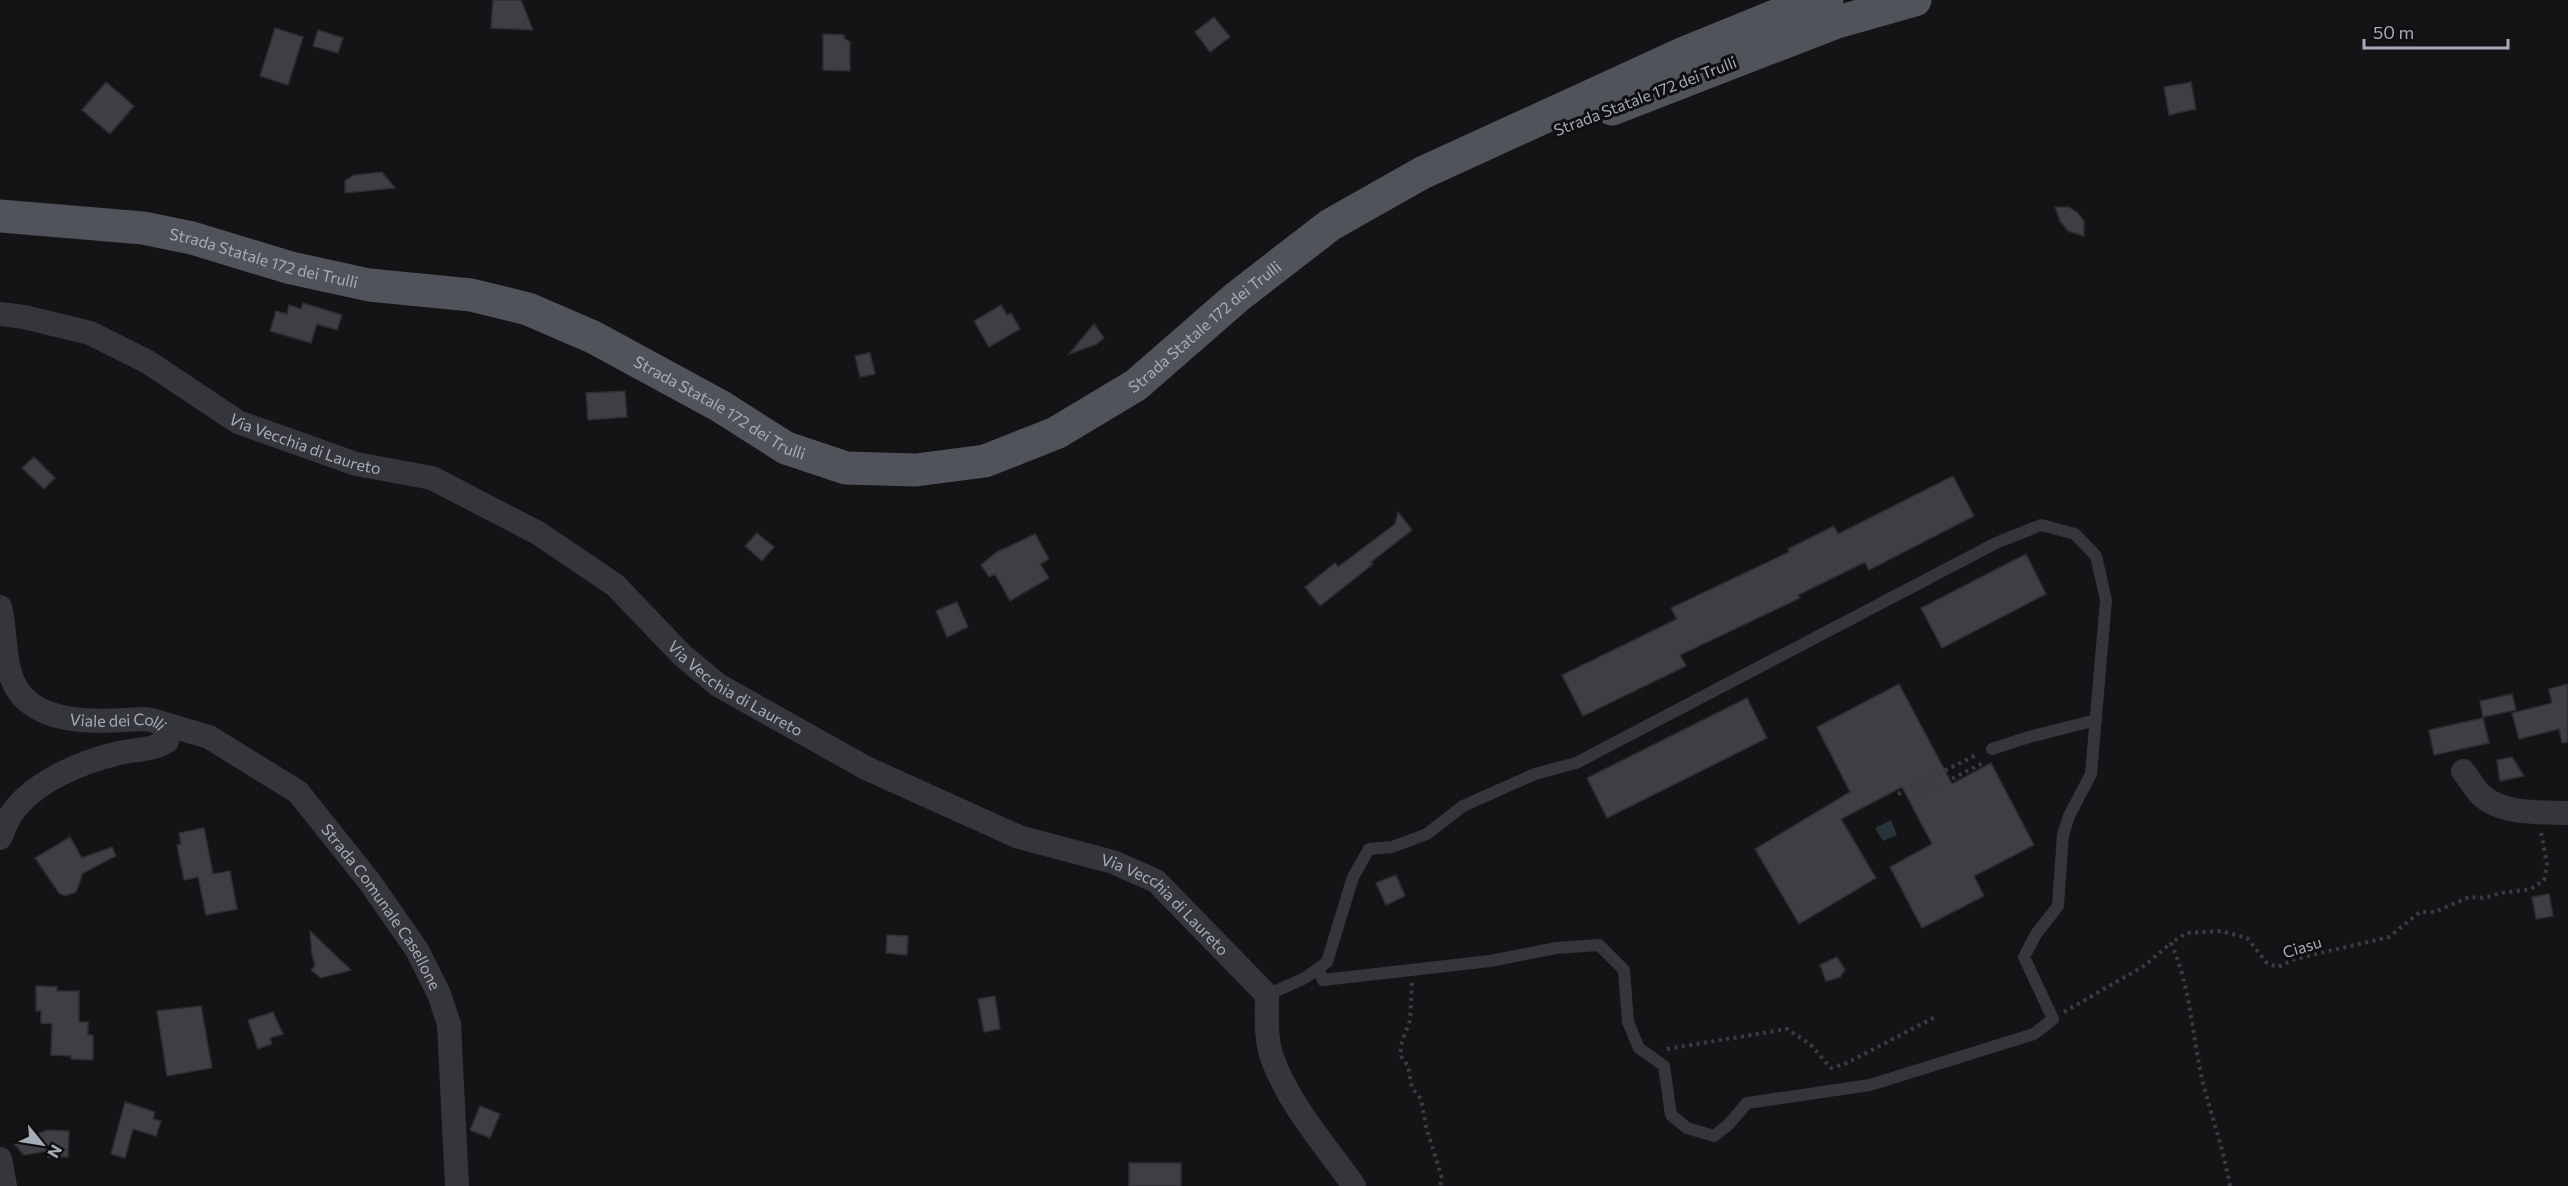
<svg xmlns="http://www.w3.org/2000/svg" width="2568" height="1186" font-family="Commissioner,sans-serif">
  <rect width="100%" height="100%" fill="#141416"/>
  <!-- water -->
  <path fill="#29343a" d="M 1891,820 L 1897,835 L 1883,841 L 1875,828 Z"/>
  <!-- building -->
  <path fill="#3e3f43" stroke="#2d2e32" stroke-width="1.5" d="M 493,0 L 521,0 L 533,30 L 491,28 Z
    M 1214,17 L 1230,37 L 1210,52 L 1195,32 Z
    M 275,28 L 303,37 L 288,85 L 260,76 Z
    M 318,30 L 343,38 L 338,53 L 313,46 Z
    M 823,34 L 844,35 L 844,38 L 850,42 L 850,71 L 823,70 Z
    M 106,82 L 134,106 L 110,134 L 82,110 Z
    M 2191,82 L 2196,109 L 2169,115 L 2164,87 Z
    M 382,172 L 395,188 L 345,193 L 345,181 L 354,175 Z
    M 2055,207 L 2069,207 L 2078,213 L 2084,221 L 2084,236 L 2068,231 L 2060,221 Z
    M 303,303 L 342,315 L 337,330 L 317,324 L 311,343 L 270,331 L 276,311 L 287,314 L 289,305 L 301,309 Z
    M 1001,305 L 1007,315 L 1011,313 L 1020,329 L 989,347 L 974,321 Z
    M 1094,324 L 1104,338 L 1097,344 L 1069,354 Z
    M 870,353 L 875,374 L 860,377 L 855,356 Z
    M 625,391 L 627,417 L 588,420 L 586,393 Z
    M 34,457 L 55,478 L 44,489 L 22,468 Z
    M 1953,476 L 1974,516 L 1869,570 L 1865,562 L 1798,595 L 1800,598 L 1680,655 L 1686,666 L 1583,716 L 1562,675 L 1677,619 L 1671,608 L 1789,552 L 1788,549 L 1834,526 L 1838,534 Z
    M 1398,512 L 1412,530 L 1371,562 L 1373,564 L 1320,606 L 1305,587 L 1335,563 L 1338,567 L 1395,524 Z
    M 757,533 L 774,547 L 762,561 L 745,546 Z
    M 1035,534 L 1049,559 L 1040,564 L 1049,578 L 1010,601 L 995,574 L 989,577 L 981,565 L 997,552 Z
    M 2026,554 L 2046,594 L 1942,648 L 1921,608 Z
    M 957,602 L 968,627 L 947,637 L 936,611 Z
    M 1899,684 L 1952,784 L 1991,763 L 2034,845 L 1974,876 L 1984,896 L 1922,928 L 1890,867 L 1932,844 L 1902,787 L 1841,819 L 1876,878 L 1799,924 L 1755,849 L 1850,792 L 1817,727 Z
    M 2568,684 L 2568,742 L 2562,743 L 2559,729 L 2519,739 L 2512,713 L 2552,703 L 2549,689 Z
    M 2512,694 L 2516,710 L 2483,717 L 2480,701 Z
    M 1747,698 L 1767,738 L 1607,818 L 1587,778 Z
    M 2483,718 L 2489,743 L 2434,755 L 2429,730 Z
    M 2512,757 L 2524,776 L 2500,781 L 2497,760 Z
    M 204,828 L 213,874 L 230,871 L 237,909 L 206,915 L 198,877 L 184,880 L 177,845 L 181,844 L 179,833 Z
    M 70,837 L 82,858 L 112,847 L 116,856 L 83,873 L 76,892 L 65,896 L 59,893 L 35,858 Z
    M 1396,875 L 1405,896 L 1386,905 L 1376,883 Z
    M 2549,894 L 2553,916 L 2536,919 L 2532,897 Z
    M 310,931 L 351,970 L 321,978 L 311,970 L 315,965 L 312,955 Z
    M 887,935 L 908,936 L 907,955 L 886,953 Z
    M 1837,957 L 1845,970 L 1840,977 L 1826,981 L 1820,965 Z
    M 36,986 L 57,987 L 57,991 L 79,991 L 79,1022 L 88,1022 L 88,1035 L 93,1035 L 93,1060 L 71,1059 L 71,1056 L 51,1055 L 52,1024 L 41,1023 L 41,1011 L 36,1011 Z
    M 995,996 L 1000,1029 L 984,1032 L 978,999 Z
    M 201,1006 L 212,1068 L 167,1076 L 157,1011 Z
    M 273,1012 L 283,1034 L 270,1038 L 272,1044 L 258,1049 L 248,1020 Z
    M 125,1102 L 155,1112 L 153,1119 L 161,1121 L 156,1136 L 133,1129 L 125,1158 L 111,1154 Z
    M 480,1106 L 500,1114 L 490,1138 L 470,1130 Z
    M 47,1130 L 69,1131 L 68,1157 L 48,1157 L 48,1151 L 24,1155 L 14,1144 Z
    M 1129,1163 L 1181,1163 L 1181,1186 L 1129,1186 Z"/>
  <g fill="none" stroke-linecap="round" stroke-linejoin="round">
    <!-- path -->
    <path stroke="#3a3d42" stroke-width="4" stroke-dasharray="3 4.5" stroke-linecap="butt" d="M 1898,794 L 1978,754
      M 1912,799 L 1985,762
      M 1412,983 L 1410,1020 L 1402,1042 L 1400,1055 L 1408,1066 L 1412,1088 L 1421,1099 L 1426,1127 L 1442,1178 L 1440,1186
      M 2064,1012 L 2144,966 L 2171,943
      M 1667,1049 L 1787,1029 L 1810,1044 L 1831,1068 L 1847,1063 L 1937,1016
      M 2230,1186 C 2224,1151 2212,1118 2203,1083 C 2192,1037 2191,987 2171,943 L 2187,933 L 2221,931 L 2247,938 L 2267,963 L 2278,967 L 2295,959 L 2389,937 L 2420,912 L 2435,912 L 2469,897 L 2483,898 L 2502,893 L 2531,889 L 2544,880 L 2547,865 L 2541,832"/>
    <!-- service -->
    <path stroke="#34363b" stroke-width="12" d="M 1992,749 L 2029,737 L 2096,720
      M 1267,995 L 1305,978 L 1327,962 L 1353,877 L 1369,849 L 1392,847 L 1427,834 L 1463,806 L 1535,774 L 1576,763 L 1996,543 L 2041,525 L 2075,534 L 2096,556 L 2106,600 L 2091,774 L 2069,816 L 2063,835 L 2058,906 L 2036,934 L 2024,957 L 2053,1019 L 2034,1034 L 1870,1085 L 1747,1103 L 1728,1125 L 1714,1136 L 1687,1128 L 1671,1115 L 1664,1066 L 1639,1048 L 1628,1022 L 1624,970 L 1599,945 L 1556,948 L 1490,961 L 1323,980 L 1318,969"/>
    <!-- minor -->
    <g stroke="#34363b" stroke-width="24">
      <path id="s1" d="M 0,314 L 24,317 L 90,333 L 148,362 L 238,422 L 356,464 L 432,478 L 538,533 L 615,585 L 682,655 L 718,685 L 866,768 L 1019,837 L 1113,862 L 1156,881 L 1267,995 C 1267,1017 1265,1039 1273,1060 C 1290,1106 1326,1146 1354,1186"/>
      <path id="s2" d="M 0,607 C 7,634 2,668 19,692 C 42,723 92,722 126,720 C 135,720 148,717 157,722 C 161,724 164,729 167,732 L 167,741 C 152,751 136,749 119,753 C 81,762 35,781 12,813 C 7,820 4,830 0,838"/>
      <path id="s3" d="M 158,722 L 209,737 L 298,792 L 369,881 L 417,950 L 439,994 L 449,1024 L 457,1186"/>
      <path d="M 2463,771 C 2469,779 2474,787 2480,794 C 2501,815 2541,812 2568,813"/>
      <path d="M 0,1159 L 5,1186"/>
    </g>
    <!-- primary -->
    <g stroke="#50535a" stroke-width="33">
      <path d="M 1612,109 L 1834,23 L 1915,0"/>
      <path id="s4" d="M 0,216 L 143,228 L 192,238 L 291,268 L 369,285 L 471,295 L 528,309 L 593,337 L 720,406 L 786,448 L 846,468 L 916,470 L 985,461 L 1056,433 L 1136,385 L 1237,297 L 1330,225 L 1422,173 L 1684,53 L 1785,12 L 1827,0"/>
    </g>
  </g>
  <g text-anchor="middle" stroke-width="6" stroke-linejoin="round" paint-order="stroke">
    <!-- street labels -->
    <g font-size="16" fill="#a5acb7" stroke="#0f0f10">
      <text transform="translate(1645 96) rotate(-21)" y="6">Strada Statale 172 dei Trulli</text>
      <text dy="6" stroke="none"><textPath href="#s4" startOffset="268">Strada Statale 172 dei Trulli</textPath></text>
      <text dy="6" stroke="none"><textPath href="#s4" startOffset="1294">Strada Statale 172 dei Trulli</textPath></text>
      <text dy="6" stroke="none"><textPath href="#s4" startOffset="754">Strada Statale 172 dei Trulli</textPath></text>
      <text dy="6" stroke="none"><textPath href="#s1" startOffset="336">Via Vecchia di Laureto</textPath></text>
      <text dy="6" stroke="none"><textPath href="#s1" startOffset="840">Via Vecchia di Laureto</textPath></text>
      <text dy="6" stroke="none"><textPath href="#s2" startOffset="195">Viale dei Colli</textPath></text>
      <text dy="6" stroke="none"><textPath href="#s3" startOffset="300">Strada Comunale Casellone</textPath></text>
      <text dy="6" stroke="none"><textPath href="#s1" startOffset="1326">Via Vecchia di Laureto</textPath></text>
      <text transform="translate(2302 947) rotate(-17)" y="6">Ciasu</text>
    </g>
  </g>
  <!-- north arrow -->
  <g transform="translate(42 1144) rotate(120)" stroke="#0f0f10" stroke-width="4.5" paint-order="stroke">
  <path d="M0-4.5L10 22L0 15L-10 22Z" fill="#a5acb7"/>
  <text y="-9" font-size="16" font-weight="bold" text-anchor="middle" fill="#a5acb7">N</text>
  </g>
  <!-- scale -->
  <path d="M2364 39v9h144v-9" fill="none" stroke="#a5acb7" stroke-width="3"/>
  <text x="2373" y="39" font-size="18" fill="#a5acb7" stroke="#0f0f10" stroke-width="4.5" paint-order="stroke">50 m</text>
</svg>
